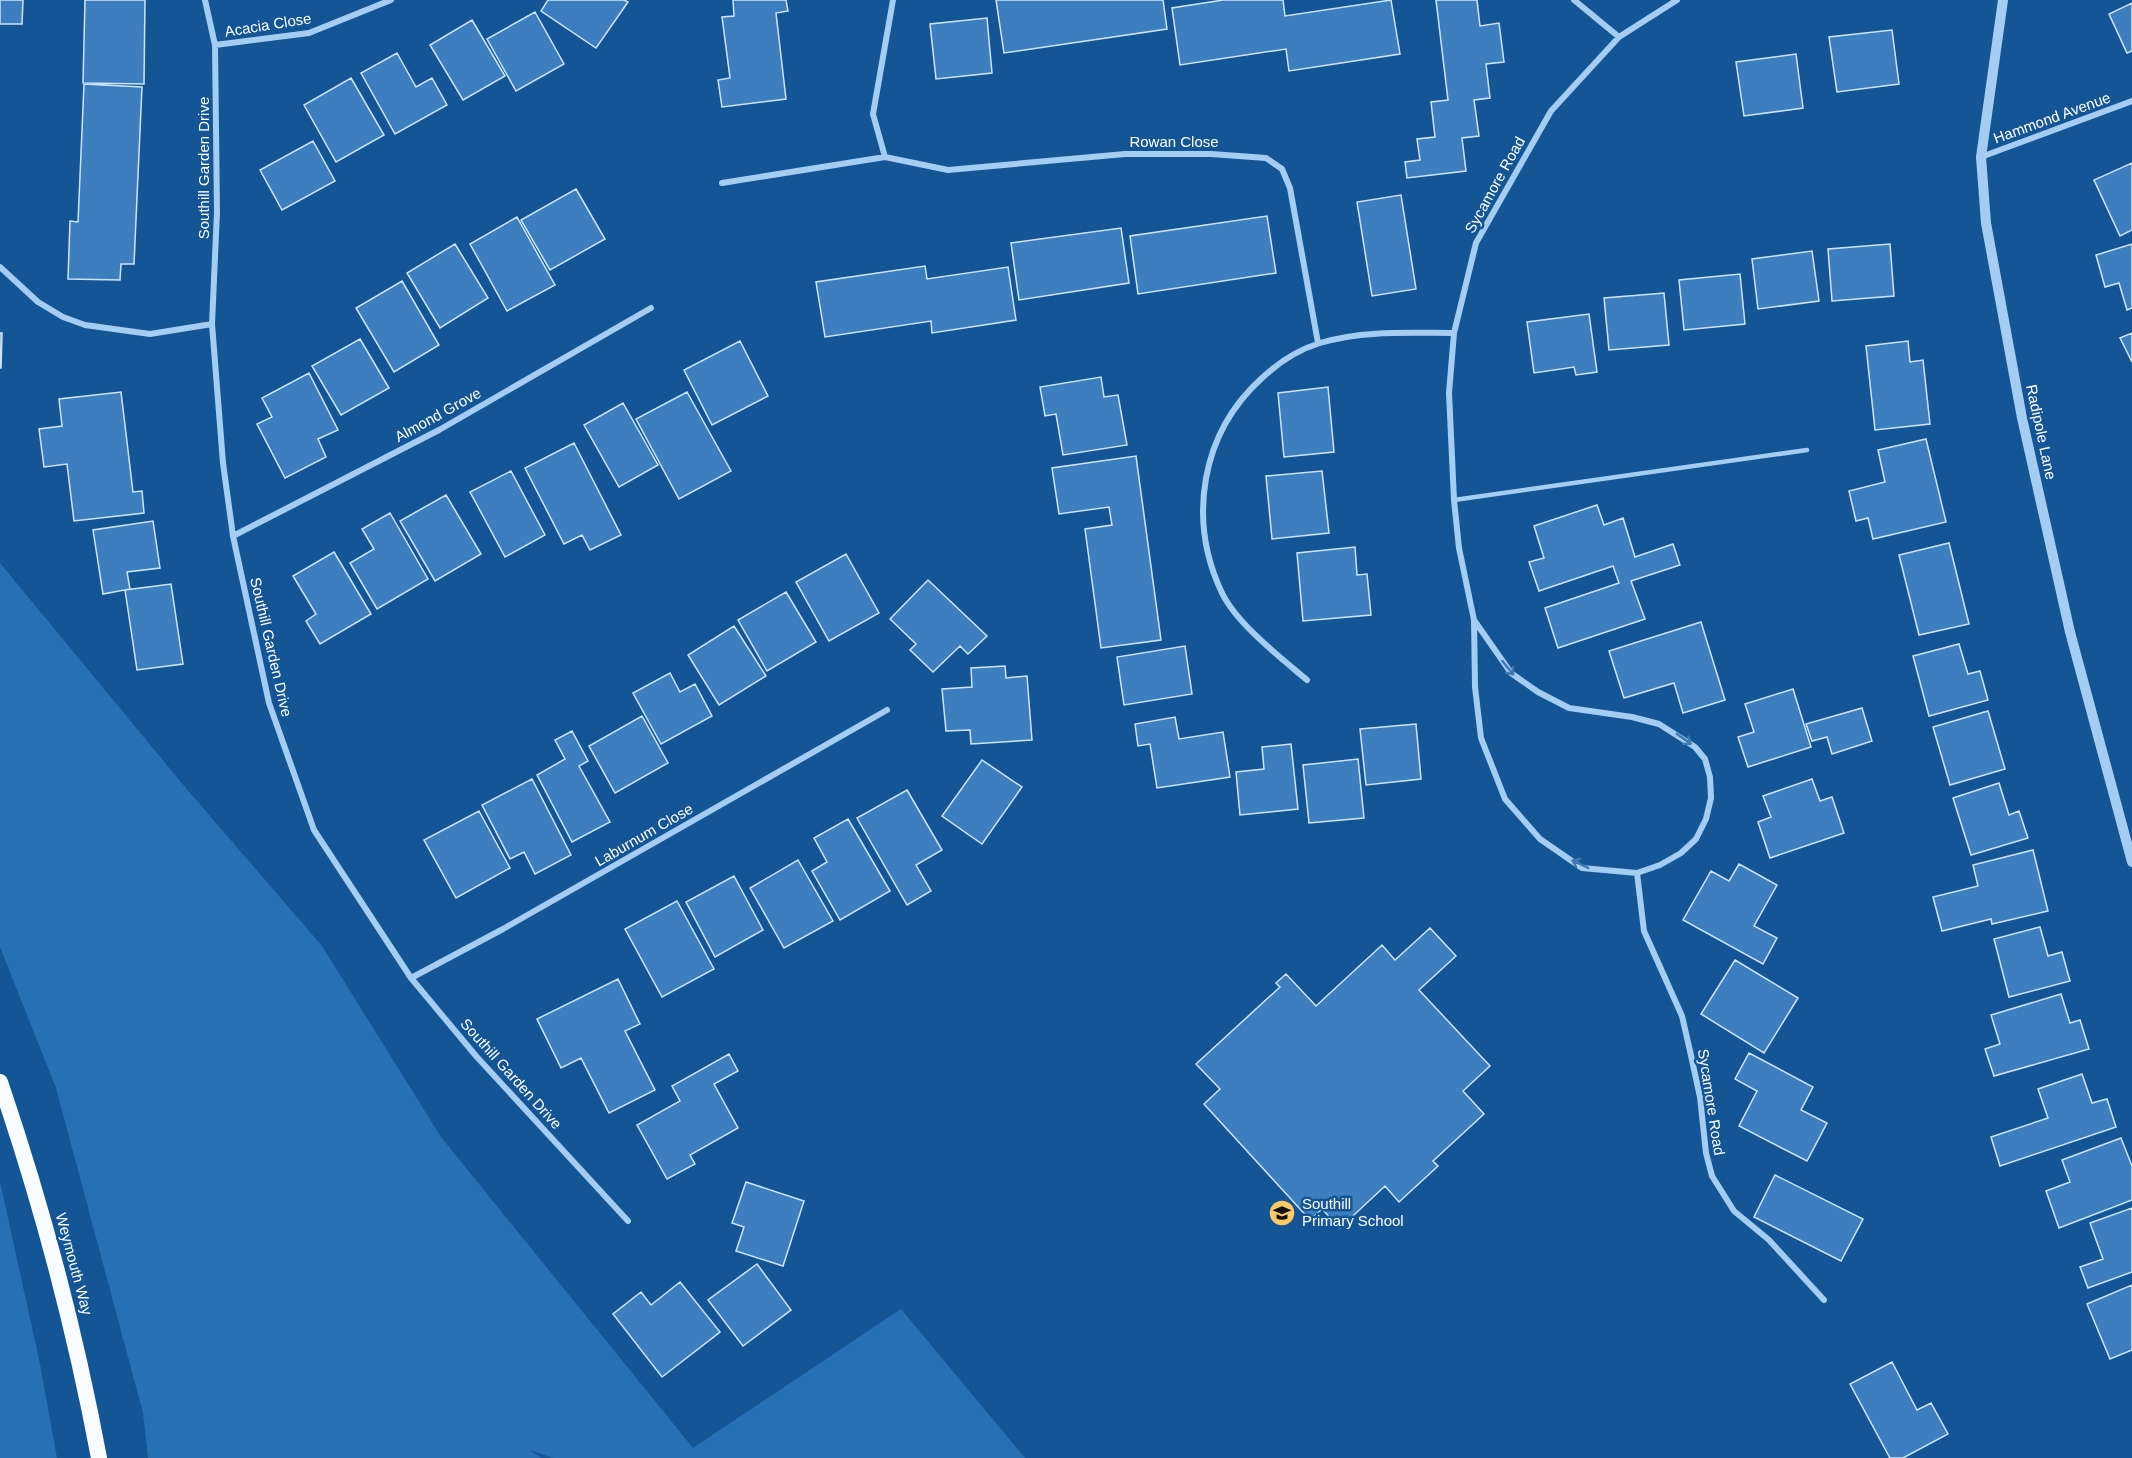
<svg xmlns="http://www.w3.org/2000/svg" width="2132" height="1458" font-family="Arial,sans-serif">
  <rect width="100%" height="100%" fill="#145596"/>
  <!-- green -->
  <path fill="#2770b5" d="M 0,563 L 185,787 L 322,946 L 441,1137 L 693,1448 L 901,1309 L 1025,1458 L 553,1458 L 529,1450 L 542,1458 L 148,1458 L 143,1413 L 56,1088 L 0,947 Z
    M 0,1182 L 40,1364 L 57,1458 L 0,1458 Z"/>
  <!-- building -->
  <path fill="#3d7fbe" stroke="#cce5fd" stroke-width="1.5" d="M 0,0 L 23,0 L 22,24 L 0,24 Z
    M 85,0 L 145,0 L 144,84 L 83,83 Z
    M 548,0 L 624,0 L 628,2 L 596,48 L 541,11 Z
    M 733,0 L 786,0 L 788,11 L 776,13 L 786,99 L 722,107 L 718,80 L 730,78 L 722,17 L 734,16 Z
    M 996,0 L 1163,0 L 1167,29 L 1004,53 Z
    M 1223,0 L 1283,0 L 1285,16 L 1391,0 L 1400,54 L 1289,71 L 1286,49 L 1180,65 L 1172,8 Z
    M 1436,0 L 1477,0 L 1480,26 L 1499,23 L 1504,62 L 1486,64 L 1490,98 L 1474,100 L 1479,136 L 1462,138 L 1466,171 L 1407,178 L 1405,162 L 1420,160 L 1417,139 L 1435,137 L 1431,102 L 1448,100 Z
    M 2132,3 L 2132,51 L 2127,53 L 2109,14 Z
    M 535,12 L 564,64 L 516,91 L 487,39 Z
    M 987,18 L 992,73 L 936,79 L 930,24 Z
    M 472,20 L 505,76 L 463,100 L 430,45 Z
    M 1892,30 L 1899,84 L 1837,92 L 1829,37 Z
    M 397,53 L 416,87 L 432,78 L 447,105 L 395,134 L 361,73 Z
    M 1796,54 L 1803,108 L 1744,116 L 1736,62 Z
    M 351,78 L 384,135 L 336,162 L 304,105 Z
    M 84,84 L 142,87 L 134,264 L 121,264 L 120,280 L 68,279 L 70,221 L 78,222 Z
    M 313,141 L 335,181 L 282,210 L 260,170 Z
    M 2132,163 L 2132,230 L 2120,236 L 2094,180 Z
    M 576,189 L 605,239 L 550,270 L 521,220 Z
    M 1401,195 L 1416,289 L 1372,296 L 1357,202 Z
    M 1267,216 L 1276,273 L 1138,294 L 1130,236 Z
    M 517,217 L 555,285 L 507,311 L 470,244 Z
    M 1121,228 L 1129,283 L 1019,300 L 1011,243 Z
    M 455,244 L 488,298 L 440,328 L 407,273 Z
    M 1890,244 L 1894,296 L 1832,301 L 1828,249 Z
    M 2132,244 L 2132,308 L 2127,310 L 2119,283 L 2105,287 L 2096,255 Z
    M 1812,251 L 1819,301 L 1758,309 L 1752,259 Z
    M 925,266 L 927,279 L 1008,267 L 1016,320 L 932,333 L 931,321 L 825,337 L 816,282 Z
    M 1740,274 L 1745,324 L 1684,330 L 1679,280 Z
    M 402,281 L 439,345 L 394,372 L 356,308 Z
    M 1664,293 L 1669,345 L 1609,350 L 1604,298 Z
    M 1589,314 L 1597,372 L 1576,375 L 1574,367 L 1534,373 L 1527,322 Z
    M 0,333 L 2,333 L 1,368 L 0,368 Z
    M 2132,333 L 2132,362 L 2120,338 Z
    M 360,339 L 389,388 L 341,415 L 312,366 Z
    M 740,341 L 768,396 L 712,425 L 684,370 Z
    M 1908,341 L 1910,362 L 1923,360 L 1930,424 L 1875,430 L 1866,346 Z
    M 309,373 L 338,430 L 318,439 L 326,457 L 285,478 L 257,424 L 272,417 L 262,398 Z
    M 1101,377 L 1104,397 L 1118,395 L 1127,445 L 1063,455 L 1056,414 L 1045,416 L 1040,387 Z
    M 1328,387 L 1334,452 L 1284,457 L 1278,393 Z
    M 121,392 L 133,492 L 142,491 L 144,513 L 74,521 L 67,464 L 44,467 L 39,429 L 62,426 L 59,399 Z
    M 687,392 L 731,471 L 679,499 L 636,419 Z
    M 623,403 L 658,465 L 619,487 L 584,425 Z
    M 1926,439 L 1946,522 L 1873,539 L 1868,518 L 1856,521 L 1849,491 L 1885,482 L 1878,450 Z
    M 574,443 L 621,535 L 590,550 L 582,535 L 564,544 L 525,468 Z
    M 1136,456 L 1161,640 L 1101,648 L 1085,529 L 1112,525 L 1109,507 L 1059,514 L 1052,468 Z
    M 511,471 L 545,535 L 505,557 L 470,492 Z
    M 1322,471 L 1329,533 L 1272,539 L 1266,476 Z
    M 446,495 L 481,554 L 435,581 L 400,521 Z
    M 1597,505 L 1604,525 L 1623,518 L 1635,557 L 1673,544 L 1680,565 L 1631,581 L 1645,619 L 1558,648 L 1545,608 L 1619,583 L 1613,566 L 1539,591 L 1529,562 L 1544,558 L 1534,526 Z
    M 390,513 L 428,579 L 377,609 L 350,563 L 374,549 L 362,529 Z
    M 153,521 L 160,568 L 127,572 L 130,589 L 103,594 L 93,530 Z
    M 1949,543 L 1969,624 L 1919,635 L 1899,555 Z
    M 1355,547 L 1357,575 L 1367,574 L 1371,615 L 1303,621 L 1297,553 Z
    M 334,552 L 371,614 L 320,644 L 306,621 L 316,614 L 293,576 Z
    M 846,554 L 879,613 L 829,641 L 796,582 Z
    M 928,580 L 987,636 L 968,654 L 960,646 L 933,672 L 910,650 L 916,644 L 890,619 Z
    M 171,584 L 183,664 L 137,670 L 125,590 Z
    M 786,592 L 816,642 L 767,671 L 738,620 Z
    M 1701,622 L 1725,700 L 1683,713 L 1674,683 L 1624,698 L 1609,651 Z
    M 734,626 L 766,676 L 719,705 L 688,655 Z
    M 1959,644 L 1968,674 L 1980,671 L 1988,700 L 1929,716 L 1913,656 Z
    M 1185,646 L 1192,694 L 1124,705 L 1117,657 Z
    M 1005,666 L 1006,678 L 1027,676 L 1032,740 L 971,744 L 970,730 L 946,731 L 942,689 L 972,687 L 971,668 Z
    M 670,673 L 680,692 L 695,684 L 712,716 L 661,744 L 633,693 Z
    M 1793,689 L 1811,747 L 1748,767 L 1738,737 L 1754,732 L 1745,704 Z
    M 1862,708 L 1872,741 L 1832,754 L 1827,737 L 1812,741 L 1806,724 Z
    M 1988,711 L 2005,769 L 1950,785 L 1933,727 Z
    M 642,716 L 668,763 L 615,793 L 589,746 Z
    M 1175,717 L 1179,739 L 1223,732 L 1230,777 L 1157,788 L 1150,744 L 1138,746 L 1135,724 Z
    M 1416,724 L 1421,779 L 1366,785 L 1360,729 Z
    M 572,731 L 588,761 L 579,766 L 610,822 L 572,842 L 537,775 L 565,759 L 555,740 Z
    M 1291,744 L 1298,809 L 1240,815 L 1236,772 L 1264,769 L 1262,747 Z
    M 1358,759 L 1364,818 L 1309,823 L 1303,765 Z
    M 982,760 L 1022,787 L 982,844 L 942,816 Z
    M 532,779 L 571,855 L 535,874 L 524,852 L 510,859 L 482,805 Z
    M 1812,779 L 1820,801 L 1832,797 L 1844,833 L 1770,858 L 1758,822 L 1771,817 L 1763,796 Z
    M 1999,783 L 2009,815 L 2019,811 L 2028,838 L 1971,855 L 1953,798 Z
    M 907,790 L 942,850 L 916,865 L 931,891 L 907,905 L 857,818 Z
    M 479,811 L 510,868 L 456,898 L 424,840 Z
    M 848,819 L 890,891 L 840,920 L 812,871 L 827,862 L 814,838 Z
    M 2033,850 L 2048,911 L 1992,924 L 1991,919 L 1942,931 L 1933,897 L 1978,886 L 1973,865 Z
    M 798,860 L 833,921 L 784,948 L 750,888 Z
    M 1739,864 L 1777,885 L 1754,926 L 1777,938 L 1763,964 L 1683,920 L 1711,871 L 1729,881 Z
    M 734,876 L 763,930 L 715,957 L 686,902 Z
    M 677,901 L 714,969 L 662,997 L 625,929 Z
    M 2040,927 L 2048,956 L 2062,952 L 2070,981 L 2009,997 L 1994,939 Z
    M 1430,928 L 1456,956 L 1419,990 L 1490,1066 L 1463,1091 L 1484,1114 L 1433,1161 L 1438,1166 L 1399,1202 L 1385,1186 L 1340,1228 L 1322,1209 L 1310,1220 L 1204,1104 L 1220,1089 L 1196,1064 L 1280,987 L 1276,983 L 1286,974 L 1316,1006 L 1382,945 L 1395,960 Z
    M 1735,960 L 1798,998 L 1764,1053 L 1701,1014 Z
    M 618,979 L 640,1024 L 625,1031 L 655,1090 L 609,1113 L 581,1058 L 561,1068 L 537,1019 Z
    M 2061,994 L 2070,1023 L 2080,1020 L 2089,1049 L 1994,1076 L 1985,1049 L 2000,1044 L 1991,1015 Z
    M 1749,1053 L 1813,1087 L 1801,1110 L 1827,1123 L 1807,1161 L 1739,1126 L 1757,1091 L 1735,1079 Z
    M 729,1054 L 738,1071 L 714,1084 L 738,1128 L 690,1155 L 695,1164 L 667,1179 L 637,1125 L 680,1101 L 672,1086 Z
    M 2082,1074 L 2092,1103 L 2107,1099 L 2116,1127 L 2000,1166 L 1991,1137 L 2048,1118 L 2038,1089 Z
    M 2121,1138 L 2132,1166 L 2132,1200 L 2059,1228 L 2046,1191 L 2070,1182 L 2062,1160 Z
    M 1775,1175 L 1863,1219 L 1841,1261 L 1754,1217 Z
    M 746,1182 L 804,1201 L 783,1266 L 736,1251 L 744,1227 L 732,1223 Z
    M 2132,1208 L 2132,1272 L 2088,1288 L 2080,1267 L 2103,1259 L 2090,1223 Z
    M 757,1264 L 791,1310 L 743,1346 L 708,1300 Z
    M 680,1282 L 720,1332 L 662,1377 L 613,1314 L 641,1292 L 651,1305 Z
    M 2132,1285 L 2132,1350 L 2110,1359 L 2087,1304 Z
    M 1892,1362 L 1917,1410 L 1931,1403 L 1948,1434 L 1903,1458 L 1890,1458 L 1850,1384 Z"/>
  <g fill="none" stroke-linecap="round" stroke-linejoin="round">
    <!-- service -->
    <path stroke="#a5cdf2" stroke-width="4.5" d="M 1454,500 L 1807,450"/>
    <!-- minor -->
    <path stroke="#a5cdf2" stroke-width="6" d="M 205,0 L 215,45 L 217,212 L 212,324 L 223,463 L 233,536 L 269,703 L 314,830 L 411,978 L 476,1056 L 628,1221
      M 1574,0 L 1619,37
      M 215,45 L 309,33 L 391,0
      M 885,157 L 873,114 L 893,0
      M 1981,157 L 2132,101
      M 722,183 L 885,157 L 948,170 L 1125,154 L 1211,154 L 1266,158 L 1282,169 L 1290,188 L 1318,343
      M 0,267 L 38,302 L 63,317 L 85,325 L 150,334 L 212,324
      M 233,536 L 439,430 L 651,308
      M 1474,620 L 1511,673 L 1538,692 L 1569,708 L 1632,717 L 1659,724 L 1695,747 L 1705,759 L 1710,777 L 1711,798 L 1706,819 L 1696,839 L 1681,853 L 1660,865 L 1637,873 L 1582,868 L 1540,839 L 1505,799 L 1481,738 L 1475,687 L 1474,620 L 1459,548 L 1454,500 L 1449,393 L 1454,333 L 1476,243 L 1551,111 L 1619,37 L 1677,0
      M 1307,680 C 1281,658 1237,624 1222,593 C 1187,519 1201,433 1262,378 C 1279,362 1297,350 1320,343 C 1364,330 1409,333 1454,333
      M 1637,873 L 1644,931 L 1682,1016 L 1690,1051 L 1700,1097 L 1706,1153 L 1712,1176 L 1734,1211 L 1769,1240 L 1824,1300
      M 411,978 L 503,929 L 887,710"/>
    <!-- tertiary -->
    <path stroke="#a5cdf2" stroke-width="10" d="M 2003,0 L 1981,157 L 1986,223 L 2022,418 L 2070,632 L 2132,862"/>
    <!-- trunk -->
    <path stroke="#f8fbff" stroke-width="16" d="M 0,1082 C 42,1205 75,1330 99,1458"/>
  </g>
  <!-- one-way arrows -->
  <defs><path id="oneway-shaft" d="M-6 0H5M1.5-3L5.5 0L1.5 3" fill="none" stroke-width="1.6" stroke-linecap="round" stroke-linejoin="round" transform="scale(1.5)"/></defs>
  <g stroke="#4079b2">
    <use href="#oneway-shaft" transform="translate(1508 668) rotate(51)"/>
    <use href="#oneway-shaft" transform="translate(1684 739) rotate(35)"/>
    <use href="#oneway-shaft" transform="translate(1580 864) rotate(-154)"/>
  </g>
  <!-- icons -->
  <defs>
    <symbol id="school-disc" viewBox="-11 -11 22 22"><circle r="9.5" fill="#ffca66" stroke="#145596"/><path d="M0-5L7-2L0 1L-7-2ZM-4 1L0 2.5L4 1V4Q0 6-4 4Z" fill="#111"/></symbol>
  </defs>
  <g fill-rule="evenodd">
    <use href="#school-disc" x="1267" y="1198" width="30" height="30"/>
  </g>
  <g text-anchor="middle" stroke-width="5" stroke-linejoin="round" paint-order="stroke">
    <!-- street labels -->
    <g font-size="15" fill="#fff" stroke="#145596">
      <text transform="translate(268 25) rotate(-9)" y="5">Acacia Close</text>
      <text transform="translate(2052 118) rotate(-20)" y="5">Hammond Avenue</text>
      <text x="1174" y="147">Rowan Close</text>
      <text transform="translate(204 168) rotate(-90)" y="5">Southill Garden Drive</text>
      <text transform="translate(1495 185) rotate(-61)" y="5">Sycamore Road</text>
      <text transform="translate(438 415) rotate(-29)" y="5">Almond Grove</text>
      <text transform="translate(2041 432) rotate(78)" y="5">Radipole Lane</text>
      <text transform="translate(271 647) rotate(77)" y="5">Southill Garden Drive</text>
      <text transform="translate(644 835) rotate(-30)" y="5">Laburnum Close</text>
      <text transform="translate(511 1074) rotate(48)" y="5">Southill Garden Drive</text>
      <text transform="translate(1711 1102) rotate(81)" y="5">Sycamore Road</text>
      <text transform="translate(74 1264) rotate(75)" y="5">Weymouth Way</text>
    </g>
    <!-- poi labels -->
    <g font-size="15" fill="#fff" stroke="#145596" text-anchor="start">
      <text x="1302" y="1209">Southill<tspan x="1302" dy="17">Primary School</tspan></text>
    </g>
  </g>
</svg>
